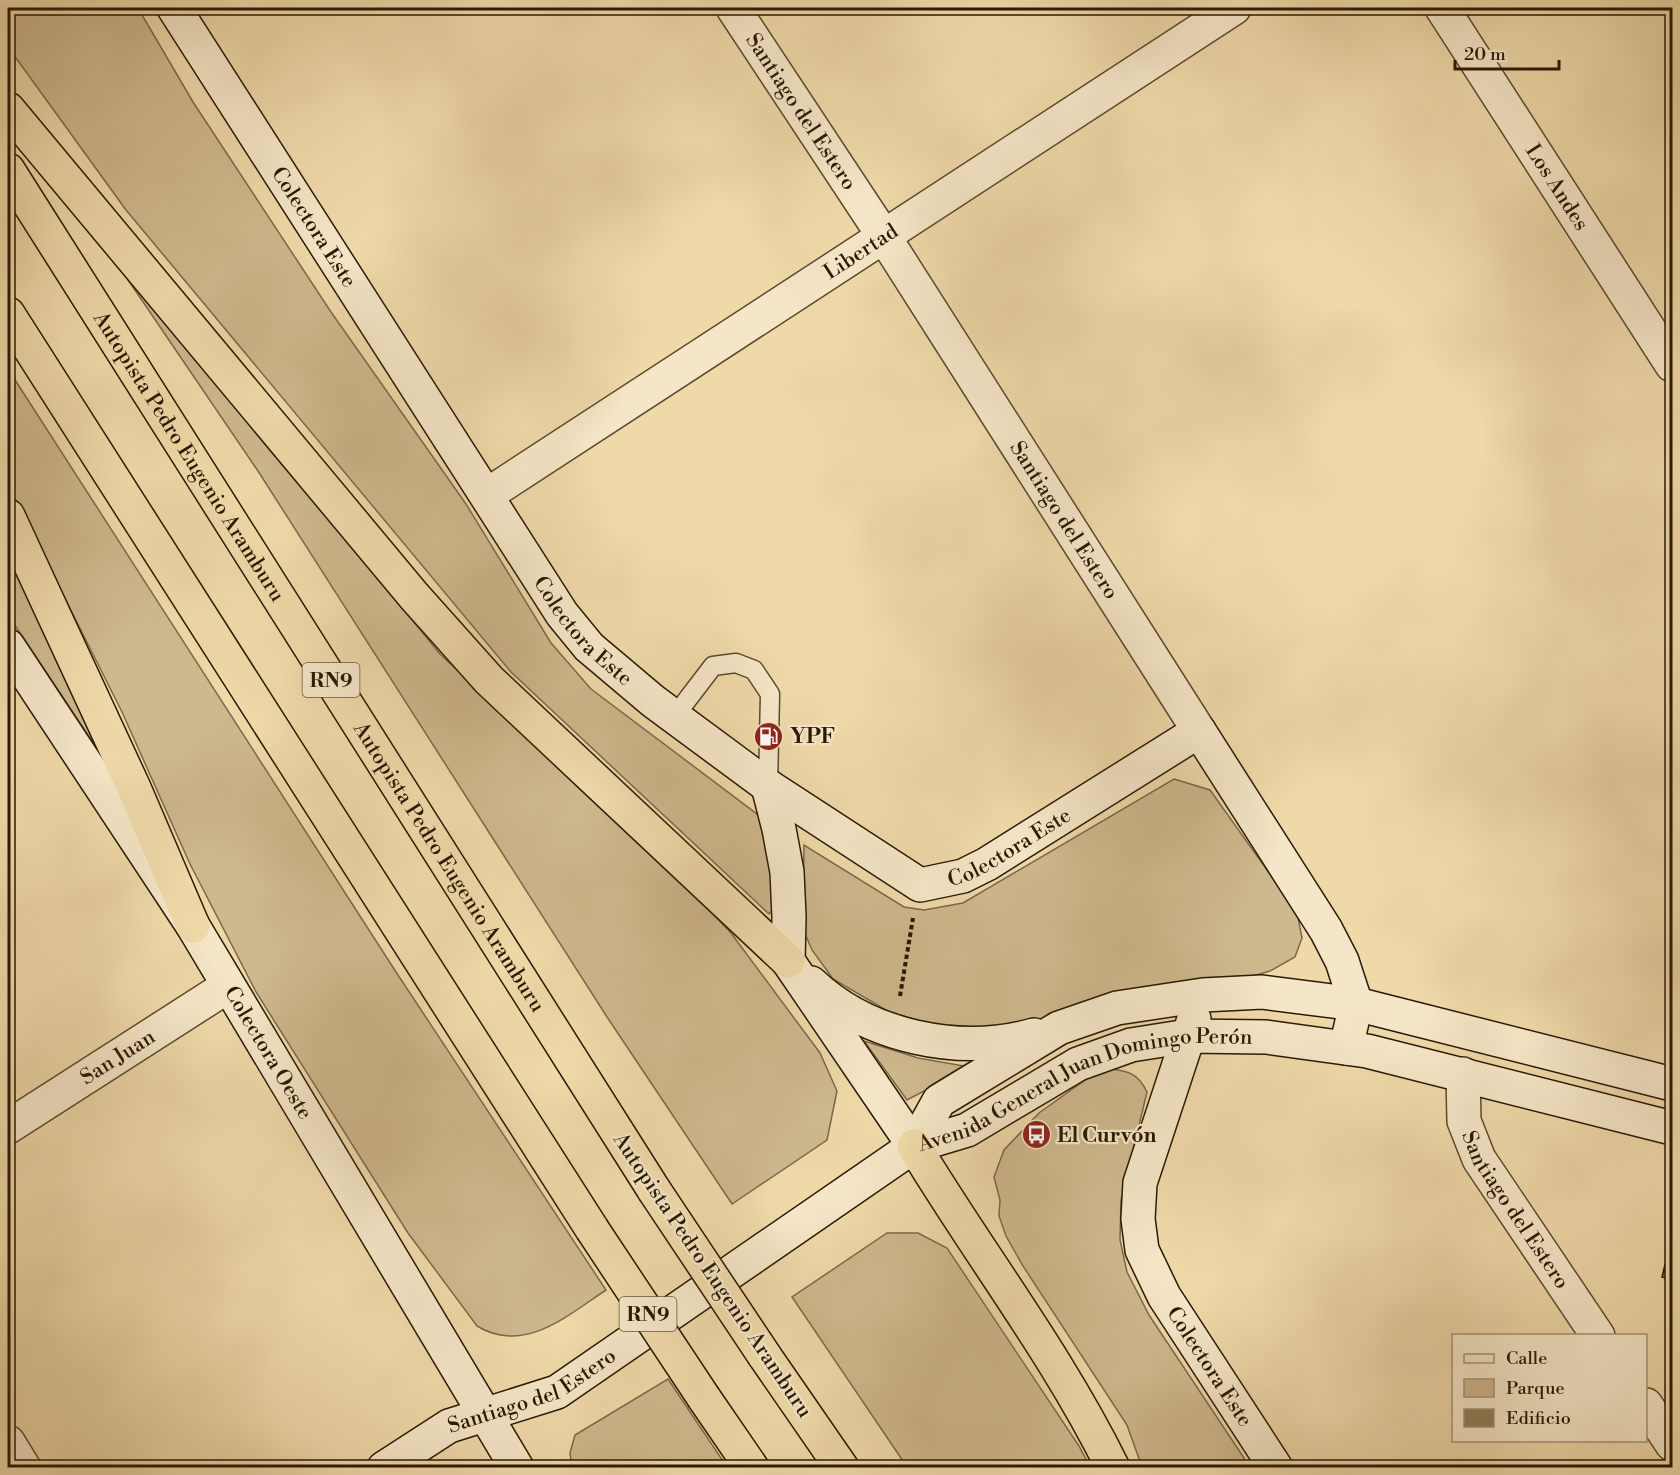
<svg xmlns="http://www.w3.org/2000/svg" width="1680" height="1475" font-family="'Libre Bodoni',serif">
  <rect width="100%" height="100%" fill="#efd9a9"/>
  <filter id="stains"><feTurbulence type="fractalNoise" baseFrequency=".00333" numOctaves="4"/><feColorMatrix values="0 0 0 0 .2 0 0 0 0 .09 0 0 0 0 .02 0 0 0 .5 -.17"/></filter>
  <radialGradient id="worn" r=".72"><stop offset=".6" stop-color="#630" stop-opacity="0"/><stop offset="1" stop-color="#630" stop-opacity=".3"/></radialGradient>
  <!-- green -->
  <path fill="#ceb88d" stroke="#7c6849" stroke-width="1.5" d="M 8,8 L 138,8 L 193,102 L 331,312 L 466,504 L 551,643 L 591,689 L 765,820 L 779,901 L 769,914 L 511,672 L 126,210 L 8,47 Z
    M 122,271 L 192,351 L 440,654 L 677,876 L 731,933 L 820,1053 L 837,1091 L 827,1140 L 732,1204 L 607,1017 L 258,471 Z
    M 8,369 L 396,972 L 606,1290 C 568,1315 524,1355 477,1326 L 408,1233 L 256,992 L 190,864 L 122,712 L 8,485 Z
    M 8,544 L 122,786 L 8,615 Z
    M 1174,779 L 1210,790 L 1297,912 L 1302,938 L 1295,957 L 1270,971 L 1249,977 L 1083,1004 L 1039,1021 L 985,1031 L 936,1027 L 886,1010 L 833,979 L 812,950 L 803,929 L 804,845 L 904,907 L 924,910 L 963,903 Z
    M 864,1041 L 918,1058 L 970,1067 L 907,1100 Z
    M 1111,1069 C 1130,1071 1139,1075 1147,1092 L 1121,1200 L 1120,1240 L 1127,1272 L 1149,1315 L 1250,1467 L 1142,1467 L 1127,1425 L 1023,1266 L 1006,1236 L 999,1216 L 1000,1200 L 994,1177 L 1004,1150 L 1039,1113 L 1088,1078 Z
    M 887,1233 L 918,1233 L 947,1248 L 1079,1446 L 1090,1467 L 907,1467 L 792,1297 Z
    M 668,1379 L 727,1467 L 572,1467 L 570,1453 L 575,1435 Z"/>
  <!-- building -->
  <path fill="#907d5a" stroke="#2a1905" stroke-width="1.5" d="M 1672,1236 L 1672,1280 L 1662,1277 Z"/>
  <g fill="none" stroke-linecap="round" stroke-linejoin="round">
    <defs>
      <path id="lane" d="M 674,717 L 713,666 L 736,663 L 754,670 L 770,694 L 768,786"/>
      <g id="street">
        <path id="s1" d="M 733,8 L 883,235 L 1199,731"/>
        <path id="s2" d="M 1442,8 L 1672,365"/>
        <path id="s3" d="M 487,495 L 1234,8"/>
        <path id="s4" d="M 1463,1074 L 1464,1121 L 1479,1159 L 1598,1336"/>
        <path id="s5" d="M 8,1127 L 228,986"/>
        <path d="M 1646,1405 L 1672,1444"/>
        <path d="M 8,1442 L 24,1468"/>
      </g>
      <g id="secondary">
        <path id="s6" d="M 174,8 L 562,614 L 589,647 L 653,701 L 768,786 L 920,885 L 963,876 L 987,864 L 1199,731 L 1326,930 L 1342,961 L 1356,1004 L 1346,1048"/>
        <path id="s7" d="M 8,646 L 193,926 L 517,1468"/>
        <path d="M 768,786 L 779,829 L 787,872 L 789,917 L 788,961 L 914,1146"/>
        <path d="M 811,983 C 868,1037 959,1056 1034,1035"/>
        <path id="s8" d="M 1194,1019 L 1140,1183 L 1138,1219 L 1142,1250 L 1164,1296 L 1276,1468"/>
        <path d="M 914,1146 L 939,1101 L 1059,1028 L 1117,1008 L 1203,995 L 1262,992 L 1356,1004 L 1672,1084"/>
        <path id="s9" d="M 384,1468 L 449,1426 L 557,1392 L 914,1146 L 967,1130 L 1078,1064 L 1131,1045 L 1188,1036 L 1266,1037 L 1367,1051 L 1672,1128"/>
      </g>
      <g id="highway">
        <path d="M 8,109 L 414,596 L 489,680 L 788,961"/>
        <path id="s10" d="M 8,170 L 654,1190"/>
        <path d="M 8,314 L 592,1229"/>
        <path d="M 8,516 L 134,788 L 193,926"/>
        <path d="M 914,1146 C 979,1254 1057,1354 1113,1468"/>
        <path d="M 764,1355 L 842,1468"/>
        <path d="M 704,1398 L 752,1468"/>
      </g>
    </defs>
    <!-- lane casing -->
    <use href="#lane" stroke="#5b492e" stroke-width="21"/>
    <!-- street casing -->
    <use href="#street" stroke="#5b492e" stroke-width="36"/>
    <!-- secondary casing -->
    <use href="#secondary" stroke="#2a1905" stroke-width="36"/>
    <!-- highway casing -->
    <use href="#highway" stroke="#2a1905" stroke-width="36"/>
    <!-- path -->
    <path stroke="#2a1905" stroke-width="4" stroke-dasharray="4.5 3" stroke-linecap="butt" d="M 900,996 L 913,918"/>
    <!-- lane -->
    <use href="#lane" stroke="#f5e6c7" stroke-width="18"/>
    <!-- street -->
    <use href="#street" stroke="#f5e6c7" stroke-width="33"/>
    <!-- secondary -->
    <use href="#secondary" stroke="#f5e6c7" stroke-width="33"/>
    <!-- highway -->
    <use href="#highway" stroke="#efd9a9" stroke-width="33"/>
    <defs>
      <path id="highway-bridge" d="M 654,1190 L 764,1355
        M 592,1229 L 704,1398"/>
    </defs>
    <!-- highway-bridge casing -->
    <use href="#highway-bridge" stroke="#2a1905" stroke-width="36" stroke-linecap="butt"/>
    <!-- highway-bridge -->
    <use href="#highway-bridge" stroke="#efd9a9" stroke-width="33"/>
  </g>
  <!-- icons -->
  <defs>
    <symbol id="fuel-disc" viewBox="-11 -11 22 22"><circle r="9.5" fill="#8f2418" stroke="#f5e6c7"/><path d="M-5.5-6h7V0h2V4h1.3V-2.5L3-4.5l.8-.8L6-3V5H2.5V1h-1V6h-7ZM-4.2-4.7v3.2H.2V-4.7Z" fill="#fff"/></symbol>
    <symbol id="bus-disc" viewBox="-11 -11 22 22"><circle r="9.5" fill="#8f2418" stroke="#f5e6c7"/><path d="M-5-6H5V4H4V6H2V4H-2V6H-4V4H-5ZM-3.5-4V0h7V-4ZM-3.5 1.2v1.5H-2V1.2ZM2 1.2v1.5H3.5V1.2Z" fill="#fff"/></symbol>
  </defs>
  <g fill-rule="evenodd">
    <use href="#fuel-disc" x="752" y="720" width="33" height="33"/>
    <use href="#bus-disc" x="1020" y="1118" width="33" height="33"/>
  </g>
  <g text-anchor="middle" stroke-width="4.5" stroke-linejoin="round" paint-order="stroke">
    <!-- shield labels -->
    <g fill="#f5e6c7" stroke="#67563f" stroke-width="1.5">
      <rect x="302.5" y="663" width="57" height="34" rx="4.5"/>
      <rect x="619.5" y="1297" width="57" height="34" rx="4.5"/>
    </g>
    <g font-size="20" font-weight="bold" fill="#2a1905">
      <text x="331" y="687">RN9</text>
      <text x="648" y="1321">RN9</text>
    </g>
    <!-- street labels -->
    <g font-size="21" fill="#2a1905" stroke="#f5e6c7">
      <text dy="7" stroke="none"><textPath href="#s1" startOffset="124">Santiago del Estero</textPath></text>
      <text dy="7" stroke="none"><textPath href="#s2" startOffset="213">Los Andes</textPath></text>
      <text dy="7" stroke="none"><textPath href="#s6" startOffset="260">Colectora Este</textPath></text>
      <text dy="7" stroke="none"><textPath href="#s3" startOffset="446">Libertad</textPath></text>
      <text dy="7" stroke="none"><textPath href="#s10" startOffset="339">Autopista Pedro Eugenio Aramburu</textPath></text>
      <text dy="7" stroke="none"><textPath href="#s1" startOffset="610">Santiago del Estero</textPath></text>
      <text dy="7" stroke="none"><textPath href="#s6" startOffset="746">Colectora Este</textPath></text>
      <text dy="7" stroke="none"><textPath href="#s6" startOffset="1268">Colectora Este</textPath></text>
      <text dy="7" stroke="none"><textPath href="#s10" startOffset="825">Autopista Pedro Eugenio Aramburu</textPath></text>
      <text dy="7" stroke="none"><textPath href="#s7" startOffset="483">Colectora Oeste</textPath></text>
      <text dy="7" stroke="none"><textPath href="#s5" startOffset="130">San Juan</textPath></text>
      <text dy="7" stroke="none"><textPath href="#s9" startOffset="808">Avenida General Juan Domingo Perón</textPath></text>
      <text dy="7" stroke="none"><textPath href="#s4" startOffset="150">Santiago del Estero</textPath></text>
      <text transform="translate(713 1275) rotate(56)" y="7">Autopista Pedro Eugenio Aramburu</text>
      <text dy="7" stroke="none"><textPath href="#s8" startOffset="375">Colectora Este</textPath></text>
      <text dy="7" stroke="none"><textPath href="#s9" startOffset="168">Santiago del Estero</textPath></text>
    </g>
    <!-- poi labels -->
    <g font-size="21" font-weight="bold" fill="#2a1905" stroke="#f5e6c7" text-anchor="start">
      <text x="790" y="743">YPF</text>
      <text x="1057" y="1142">El Curvón</text>
    </g>
  </g>
  <!-- margin -->
  <rect width="1680" height="1475" fill="none" stroke="#efd9a9" stroke-width="30"/>
  <rect x="9" y="9" width="1662" height="1457" fill="none" stroke="#2a1905" stroke-width="3"/>
  <rect x="15" y="15" width="1650" height="1445" fill="none" stroke="#2a1905" stroke-width="1.5"/>
  <!-- legend -->
  <rect x="1452" y="1334" width="195" height="108" fill="#f5e6c7" stroke="#a49479" stroke-width="1.5"/>
  <rect x="1464" y="1354" width="30" height="9" fill="#f5e6c7" stroke="#a49479" stroke-width="1.5"/>
  <text x="1506" y="1364" font-size="18" fill="#2a1905">Calle</text>
  <rect x="1464" y="1379" width="30" height="18" fill="#ceb88d" stroke="#a49479" stroke-width="1.5"/>
  <text x="1506" y="1394" font-size="18" fill="#2a1905">Parque</text>
  <rect x="1464" y="1409" width="30" height="18" fill="#907d5a" stroke="#a49479" stroke-width="1.5"/>
  <text x="1506" y="1424" font-size="18" fill="#2a1905">Edificio</text>
  <!-- scale -->
  <path d="M1455 60v9h104v-9" fill="none" stroke="#2a1905" stroke-width="3"/>
  <text x="1464" y="60" font-size="18" fill="#2a1905" stroke="#f5e6c7" stroke-width="4.5" paint-order="stroke">20 m</text>
  <rect width="100%" height="100%" filter="url(#stains)"/>
  <rect width="100%" height="100%" fill="url(#worn)"/>
</svg>
